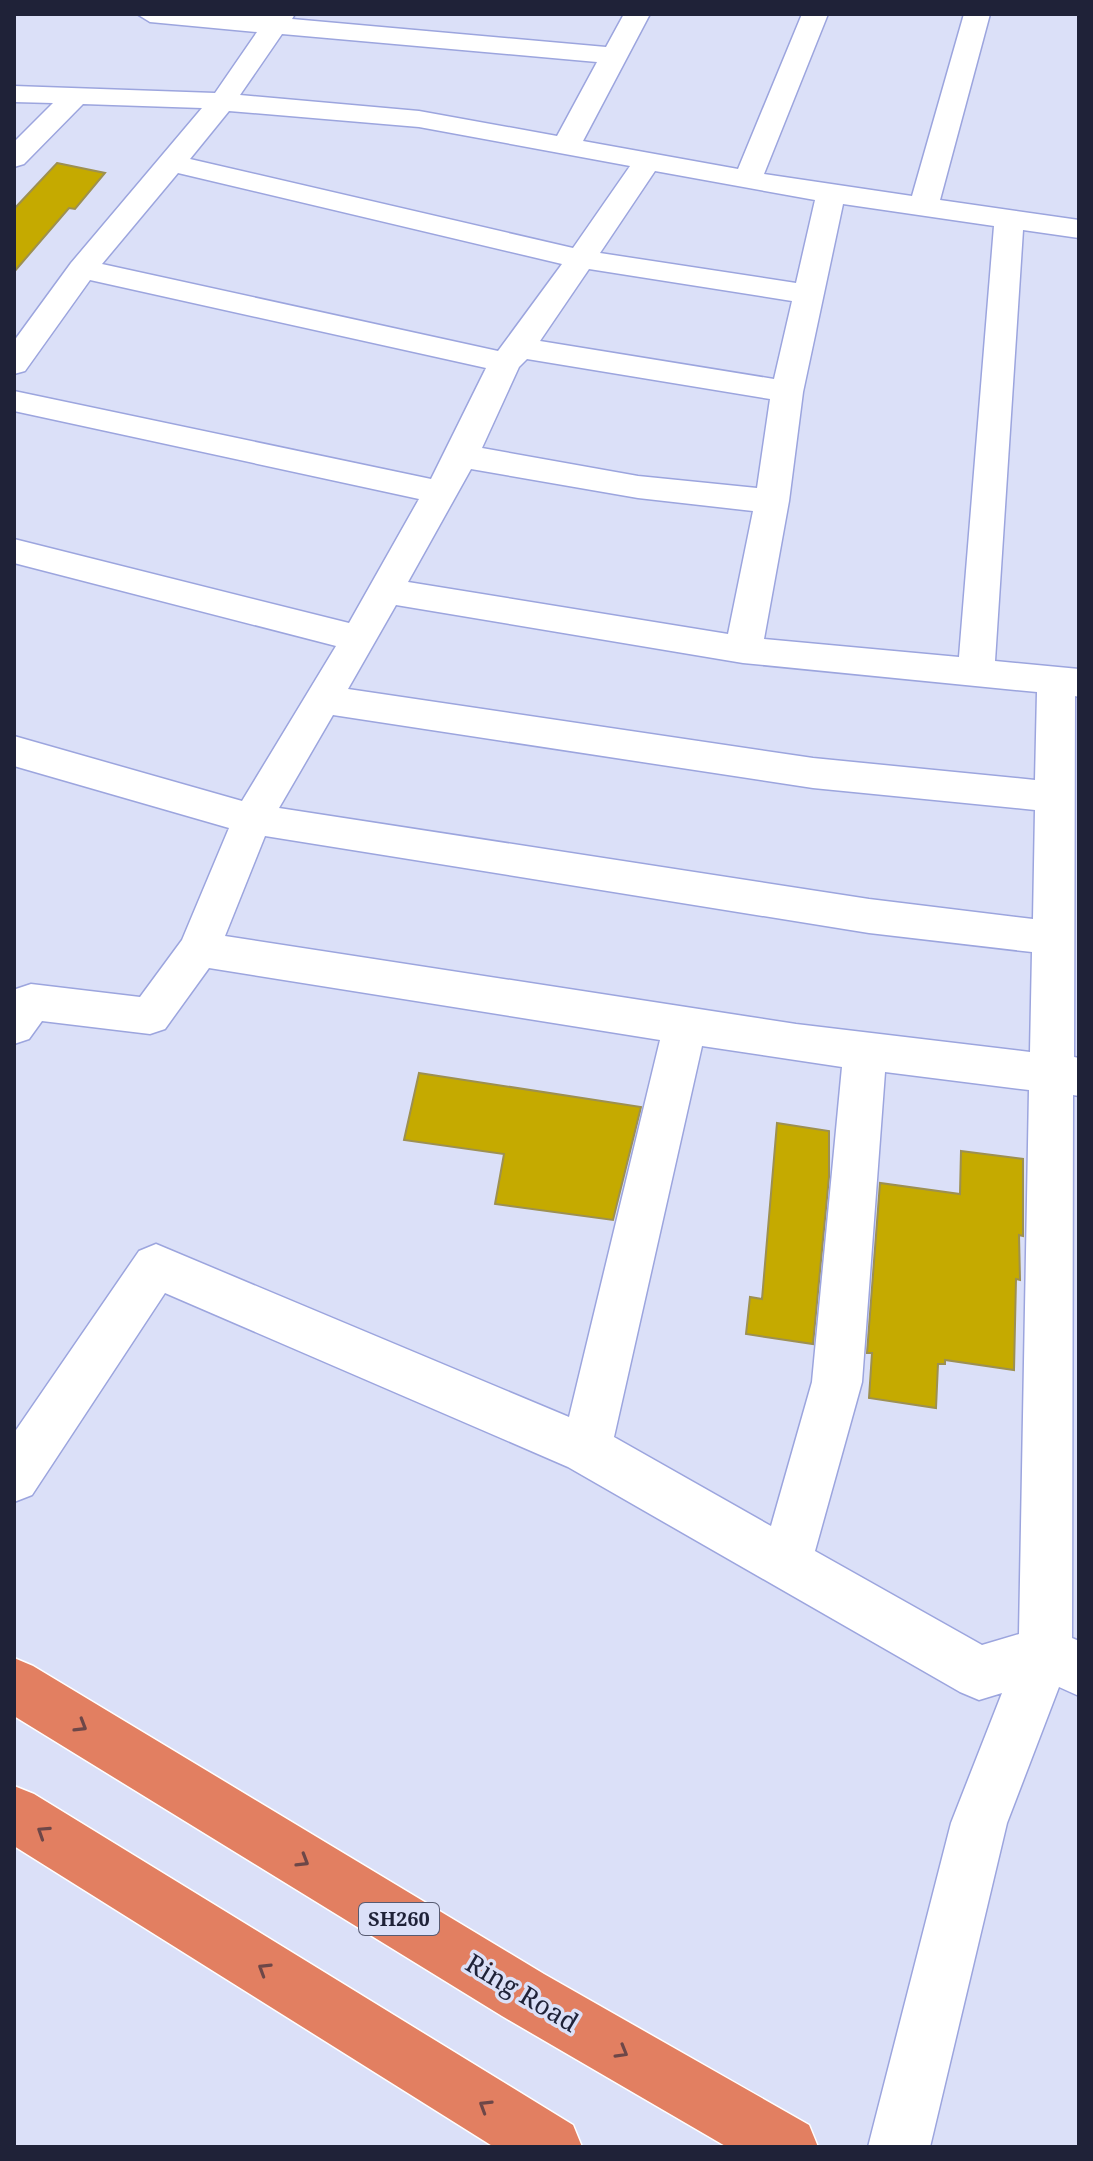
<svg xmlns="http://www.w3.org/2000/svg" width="1093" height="2161" font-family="'Noto Serif',serif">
  <rect width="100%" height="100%" fill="#dbe0f8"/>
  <!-- building -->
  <path fill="#c5aa00" stroke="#9d9051" stroke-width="2" d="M 57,163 L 105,173 L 75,209 L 69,208 L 14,272 L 14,209 Z
    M 419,1073 L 641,1107 L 613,1220 L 495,1204 L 504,1154 L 404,1140 Z
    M 777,1123 L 829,1131 L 829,1177 L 813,1344 L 746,1334 L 750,1297 L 762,1299 Z
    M 961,1151 L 1023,1159 L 1023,1236 L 1019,1235 L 1020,1280 L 1016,1279 L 1014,1370 L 945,1360 L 945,1364 L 938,1364 L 936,1408 L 869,1398 L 872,1353 L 867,1353 L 880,1183 L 960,1194 Z"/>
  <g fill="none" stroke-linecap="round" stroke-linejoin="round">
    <defs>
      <path id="minor" d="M 137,14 L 295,14 L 292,19 L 606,47 L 624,14 L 650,14 L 583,141 L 738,169 L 802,14 L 828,14 L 764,174 L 912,196 L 964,14 L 990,14 L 940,200 L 1079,220 L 1079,238 L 1023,230 L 995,661 L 1079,669 L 1079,697 L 1075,696 L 1074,1057 L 1079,1058 L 1079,1096 L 1073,1095 L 1072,1638 L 1079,1641 L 1079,1696 L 1059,1687 L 1007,1823 L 930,2147 L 868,2147 L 951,1823 L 1002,1693 L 979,1700 L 960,1692 L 568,1467 L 165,1293 L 32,1495 L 14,1502 L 14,1433 L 139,1251 L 156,1244 L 569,1417 L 660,1040 L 209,968 L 165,1029 L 150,1034 L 42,1021 L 29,1039 L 14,1044 L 16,989 L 31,984 L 140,997 L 182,940 L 229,828 L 14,766 L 14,736 L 242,801 L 336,646 L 14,563 L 14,539 L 349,623 L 419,499 L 14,411 L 14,391 L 431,479 L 486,368 L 90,280 L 25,371 L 14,374 L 14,341 L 71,263 L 202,108 L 83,104 L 24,164 L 14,167 L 14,142 L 53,103 L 14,102 L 14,86 L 215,93 L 257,32 L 150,22 ZM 282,34 L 597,62 L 557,136 L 419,111 L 240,95 ZM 229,111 L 419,127 L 630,166 L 573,248 L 190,159 ZM 655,171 L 815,200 L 796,283 L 600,253 ZM 178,173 L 562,264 L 498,351 L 102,264 ZM 843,204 L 994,226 L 959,657 L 764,639 L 789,501 L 803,392 ZM 589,269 L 792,301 L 774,379 L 540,341 ZM 527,359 L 770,399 L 757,488 L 638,476 L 482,448 L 519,367 ZM 471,469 L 638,498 L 753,511 L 728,634 L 408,582 ZM 396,605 L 743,663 L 1037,692 L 1035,780 L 813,758 L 348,689 ZM 333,715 L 813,788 L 1035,810 L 1033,919 L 869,899 L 279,808 ZM 265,836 L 869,933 L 1032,952 L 1030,1052 L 796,1024 L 225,936 ZM 702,1046 L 842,1067 L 812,1382 L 771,1526 L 614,1437 ZM 885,1072 L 1029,1090 L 1019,1634 L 982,1645 L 815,1551 L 862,1382 Z"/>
      <path id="highway" d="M 14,1658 L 33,1666 L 544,1974 L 809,2125 L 818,2147 L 727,2147 L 502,2016 L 14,1716 Z
        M 14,1786 L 34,1794 L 573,2125 L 582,2147 L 494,2147 L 14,1846 Z"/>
    </defs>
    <!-- minor casing -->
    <use href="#minor" stroke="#9ca5de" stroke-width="3"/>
    <!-- highway casing -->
    <use href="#highway" stroke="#fff" stroke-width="3"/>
    <!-- minor -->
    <use href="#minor" fill="#fff" fill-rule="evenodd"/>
    <!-- highway -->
    <use href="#highway" fill="#e27f61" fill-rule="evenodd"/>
  </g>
  <!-- one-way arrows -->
  <defs><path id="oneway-chevron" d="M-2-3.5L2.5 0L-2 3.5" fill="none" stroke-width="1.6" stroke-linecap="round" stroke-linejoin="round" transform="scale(2)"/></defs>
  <g stroke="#6d4748">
    <use href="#oneway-chevron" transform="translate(81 1726) rotate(31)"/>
    <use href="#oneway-chevron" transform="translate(43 1832) rotate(-147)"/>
    <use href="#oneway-chevron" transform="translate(303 1861) rotate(31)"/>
    <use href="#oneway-chevron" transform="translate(264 1969) rotate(-148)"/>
    <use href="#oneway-chevron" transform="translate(622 2052) rotate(30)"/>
    <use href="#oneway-chevron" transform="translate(485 2106) rotate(-148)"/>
  </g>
  <g text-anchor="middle" stroke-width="7" stroke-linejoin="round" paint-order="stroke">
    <!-- shield labels -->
    <rect fill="#dbe0f8" stroke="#575b72" stroke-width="2" x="359" y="1903" width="80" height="32" rx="6"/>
    <g font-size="20" font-weight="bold" fill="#1f2238">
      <text x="399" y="1926">SH260</text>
    </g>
    <!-- near-street labels -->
    <g font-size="26" fill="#1f2238" stroke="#dbe0f8">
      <text transform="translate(522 1993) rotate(31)" y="9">Ring Road</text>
    </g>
  </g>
  <!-- border -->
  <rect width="1093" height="2161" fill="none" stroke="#1f2238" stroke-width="32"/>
</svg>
